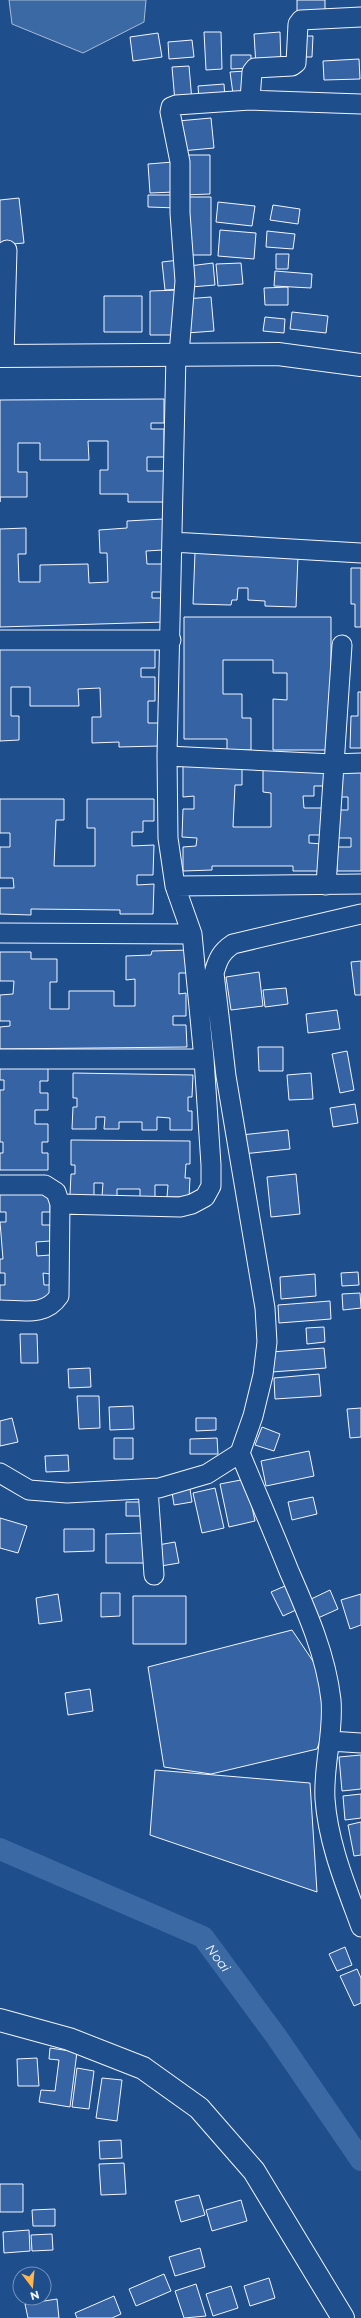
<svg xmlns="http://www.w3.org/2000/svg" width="361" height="2318" font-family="Montserrat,sans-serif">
  <rect width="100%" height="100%" fill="#1f4e8c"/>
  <!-- water -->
  <path fill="#3b69a3" stroke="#a8bbd7" d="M 9,0 L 146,0 L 144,22 L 83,53 L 12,24 Z"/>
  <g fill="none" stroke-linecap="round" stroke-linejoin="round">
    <!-- canal -->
    <path stroke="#3b69a3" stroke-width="22" id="s1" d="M 0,1849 L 203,1937 L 276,2036 L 361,2160"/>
  </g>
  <!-- building -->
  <path fill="#3563a3" stroke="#f2f6ff" d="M 297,0 L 325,0 L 325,11 L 297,11 Z
    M 204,32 L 221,32 L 222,69 L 206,70 Z
    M 280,32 L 281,64 L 256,66 L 254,34 Z
    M 158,33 L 162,57 L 133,61 L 130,37 Z
    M 302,36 L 313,36 L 312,57 L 301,57 Z
    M 192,40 L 194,57 L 169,59 L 168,42 Z
    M 231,55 L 251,55 L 251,68 L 231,69 Z
    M 359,59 L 360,79 L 324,80 L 323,61 Z
    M 189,66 L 192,101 L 175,102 L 172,67 Z
    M 245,71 L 246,95 L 233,94 L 230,72 Z
    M 224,84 L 225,98 L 199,100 L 198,86 Z
    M 211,118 L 214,148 L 181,151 L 178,121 Z
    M 183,155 L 210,155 L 210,194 L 183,195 Z
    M 173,162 L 175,192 L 150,193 L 148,164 Z
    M 148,195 L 178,195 L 178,208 L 148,207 Z
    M 184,197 L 211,197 L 211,255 L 184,255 Z
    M 19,198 L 24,243 L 0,245 L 0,200 Z
    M 218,202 L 255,206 L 252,226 L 216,222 Z
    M 273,205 L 300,209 L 298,224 L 270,220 Z
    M 220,230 L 256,233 L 254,259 L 218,256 Z
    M 267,231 L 295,234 L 293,249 L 266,247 Z
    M 276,254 L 289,254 L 288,269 L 276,269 Z
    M 179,260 L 182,289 L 165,290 L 162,262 Z
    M 213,263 L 215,285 L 191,287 L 189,266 Z
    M 241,263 L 243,284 L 218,286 L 216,264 Z
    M 275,271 L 312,274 L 311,288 L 274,286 Z
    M 288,287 L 288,305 L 265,305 L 264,288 Z
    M 179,290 L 179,335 L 150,335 L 150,291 Z
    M 104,296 L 142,296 L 142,332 L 104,332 Z
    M 211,297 L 214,331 L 187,333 L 185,299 Z
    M 292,312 L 328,316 L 326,333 L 290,329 Z
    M 265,317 L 285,319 L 284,333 L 263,331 Z
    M 164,399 L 164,423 L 151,423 L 151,429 L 164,429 L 164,457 L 147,457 L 147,471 L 164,471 L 164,502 L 128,502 L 128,494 L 100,494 L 100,470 L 108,470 L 108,441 L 88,441 L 89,460 L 40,460 L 40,443 L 18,443 L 18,472 L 27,472 L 27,497 L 0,497 L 0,502 L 0,400 Z
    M 163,519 L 163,550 L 146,551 L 147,564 L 164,564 L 164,592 L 152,592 L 152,598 L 165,598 L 165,622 L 0,627 L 0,529 L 26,528 L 26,554 L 18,554 L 19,582 L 40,582 L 40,565 L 88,564 L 89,583 L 108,582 L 107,553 L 100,553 L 99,530 L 127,528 L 127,521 Z
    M 195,553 L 298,556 L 296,607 L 265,606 L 265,601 L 248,600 L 248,588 L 238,588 L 237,600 L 232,600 L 231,605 L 193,604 Z
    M 351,568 L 361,568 L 361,627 L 355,627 L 355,604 L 351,604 Z
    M 184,617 L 331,617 L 331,750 L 273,750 L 273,699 L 287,700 L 287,673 L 273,673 L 273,660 L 223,660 L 223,694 L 242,694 L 242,718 L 251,718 L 251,750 L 227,750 L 227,739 L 184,739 Z
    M 155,644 L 155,668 L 141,668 L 141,677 L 155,677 L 155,701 L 148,701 L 148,723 L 160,723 L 160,746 L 119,747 L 119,742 L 92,743 L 92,717 L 101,717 L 100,688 L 78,689 L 79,706 L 30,706 L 30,687 L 11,687 L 11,716 L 19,716 L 19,740 L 0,741 L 0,646 Z
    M 358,692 L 361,692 L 361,748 L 350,748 L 351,716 L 358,716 Z
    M 183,766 L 242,766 L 242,785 L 235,785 L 233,827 L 271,827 L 271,793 L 263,792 L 263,766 L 324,766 L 324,786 L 314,786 L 314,796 L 303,796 L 304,808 L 324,808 L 324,835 L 309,835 L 309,843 L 323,844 L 323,871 L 293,871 L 293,866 L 212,866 L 212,870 L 183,871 L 183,847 L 196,846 L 197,838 L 182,837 L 183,809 L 194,809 L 194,796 L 183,797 Z
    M 337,767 L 361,767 L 361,871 L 337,871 L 337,847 L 351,847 L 351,838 L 337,838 L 337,810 L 348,810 L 348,797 L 337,797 Z
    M 0,799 L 64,799 L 64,820 L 56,820 L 54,866 L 95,866 L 95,828 L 87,828 L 87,799 L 154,799 L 154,821 L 143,821 L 143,832 L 132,832 L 132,846 L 154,845 L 153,875 L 137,875 L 137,885 L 154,884 L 153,914 L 120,914 L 120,910 L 31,909 L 31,915 L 0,914 L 0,888 L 14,888 L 13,878 L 0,878 L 0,847 L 10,847 L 10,833 L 0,833 Z
    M 190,950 L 191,973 L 179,973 L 179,994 L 186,993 L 186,1016 L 173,1016 L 173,1025 L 186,1025 L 187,1047 L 0,1049 L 0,1027 L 10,1026 L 10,1021 L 0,1021 L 0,995 L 13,994 L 14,981 L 0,981 L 0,952 L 31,952 L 31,959 L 57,959 L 57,982 L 50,982 L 50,1009 L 69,1009 L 69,991 L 114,991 L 114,1006 L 135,1006 L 135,979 L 126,980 L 126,956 L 151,955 L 152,951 Z
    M 361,961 L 361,995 L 355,995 L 351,962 Z
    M 259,972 L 263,1006 L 231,1010 L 226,977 Z
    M 286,988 L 288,1004 L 265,1007 L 263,990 Z
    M 337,1010 L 340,1029 L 308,1033 L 306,1014 Z
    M 258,1047 L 283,1047 L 283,1071 L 259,1071 Z
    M 347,1051 L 354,1090 L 340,1093 L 332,1054 Z
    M 48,1062 L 48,1081 L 40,1081 L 40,1093 L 48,1093 L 48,1110 L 35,1110 L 35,1124 L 48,1124 L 48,1142 L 42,1142 L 42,1153 L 48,1153 L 48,1170 L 0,1170 L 0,1153 L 3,1153 L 3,1142 L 0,1142 L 0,1090 L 4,1090 L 4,1080 L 0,1080 L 0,1063 Z
    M 73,1073 L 193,1075 L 192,1097 L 188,1097 L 188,1111 L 192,1111 L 192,1130 L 170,1130 L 170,1118 L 157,1117 L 157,1130 L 142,1130 L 142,1122 L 119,1122 L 119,1129 L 104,1129 L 105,1117 L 96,1117 L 96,1129 L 72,1129 L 73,1107 L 77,1107 L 77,1098 L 73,1098 Z
    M 311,1073 L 313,1099 L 289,1100 L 287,1075 Z
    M 355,1104 L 358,1123 L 333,1127 L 330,1108 Z
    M 288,1130 L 290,1149 L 243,1154 L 241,1135 Z
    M 71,1140 L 190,1141 L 190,1164 L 186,1164 L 185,1178 L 190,1178 L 189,1197 L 167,1197 L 168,1185 L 155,1185 L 155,1197 L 140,1197 L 140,1189 L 117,1189 L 117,1196 L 102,1196 L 103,1183 L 94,1183 L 94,1196 L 70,1195 L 71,1174 L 75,1174 L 75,1165 L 71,1165 Z
    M 296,1174 L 300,1214 L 271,1217 L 267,1177 Z
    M 0,1194 L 50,1194 L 50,1212 L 42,1212 L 42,1225 L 50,1225 L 50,1241 L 36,1242 L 37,1256 L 50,1255 L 50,1274 L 43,1273 L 44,1285 L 50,1285 L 50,1302 L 0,1302 L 0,1285 L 5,1285 L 5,1273 L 0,1273 L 0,1259 L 3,1259 L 0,1222 L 6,1222 L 6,1212 L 0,1212 Z
    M 358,1272 L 359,1285 L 342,1286 L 341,1273 Z
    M 315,1274 L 316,1296 L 281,1299 L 280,1277 Z
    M 360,1293 L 361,1308 L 343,1310 L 342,1294 Z
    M 330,1301 L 331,1319 L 279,1323 L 278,1305 Z
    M 324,1327 L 325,1342 L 307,1344 L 306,1328 Z
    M 20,1334 L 37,1334 L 38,1363 L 21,1363 Z
    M 324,1348 L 326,1368 L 272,1372 L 271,1352 Z
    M 90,1368 L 91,1387 L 69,1388 L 68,1369 Z
    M 319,1374 L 321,1396 L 275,1399 L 274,1378 Z
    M 77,1396 L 99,1396 L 100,1428 L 79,1429 Z
    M 133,1406 L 134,1429 L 110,1430 L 109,1407 Z
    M 361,1408 L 361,1437 L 350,1438 L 347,1409 Z
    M 12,1418 L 18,1442 L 0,1446 L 0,1421 Z
    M 196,1418 L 216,1418 L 216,1430 L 196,1431 Z
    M 262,1427 L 280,1434 L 274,1451 L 255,1445 Z
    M 114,1438 L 133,1438 L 133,1459 L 114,1459 Z
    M 217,1438 L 218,1454 L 190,1454 L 190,1439 Z
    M 309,1451 L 314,1476 L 266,1486 L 261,1461 Z
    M 68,1455 L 69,1471 L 46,1472 L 45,1456 Z
    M 246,1479 L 255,1521 L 229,1527 L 220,1484 Z
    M 215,1488 L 224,1528 L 202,1533 L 193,1493 Z
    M 190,1489 L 192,1502 L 174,1505 L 172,1492 Z
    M 313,1497 L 317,1514 L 292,1520 L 288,1502 Z
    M 126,1502 L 144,1502 L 145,1516 L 126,1516 Z
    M 0,1518 L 27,1526 L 18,1553 L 0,1548 Z
    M 64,1529 L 94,1529 L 94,1551 L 64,1552 Z
    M 146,1533 L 146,1563 L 106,1563 L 106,1534 Z
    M 175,1542 L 179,1563 L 161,1566 L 158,1545 Z
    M 285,1586 L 296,1610 L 283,1616 L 271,1592 Z
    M 330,1590 L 338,1609 L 318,1618 L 309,1600 Z
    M 101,1593 L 120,1593 L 120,1616 L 101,1617 Z
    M 58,1594 L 62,1621 L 39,1624 L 36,1598 Z
    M 361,1594 L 361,1625 L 350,1629 L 341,1600 Z
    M 133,1596 L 186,1596 L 186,1644 L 133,1644 Z
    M 292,1630 L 325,1679 L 328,1719 L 317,1749 L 211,1774 L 164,1767 L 148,1667 Z
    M 90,1689 L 93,1711 L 68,1715 L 65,1693 Z
    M 361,1755 L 361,1789 L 342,1791 L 339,1757 Z
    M 155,1770 L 310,1783 L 317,1892 L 150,1835 Z
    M 361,1794 L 361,1818 L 345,1820 L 343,1796 Z
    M 361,1822 L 361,1855 L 354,1856 L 348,1825 Z
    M 345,1947 L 352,1965 L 337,1971 L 329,1954 Z
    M 357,1969 L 361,1978 L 361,2003 L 354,2006 L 340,1976 Z
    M 50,2048 L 77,2052 L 70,2107 L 39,2102 L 41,2090 L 55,2091 L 59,2060 L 49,2059 Z
    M 37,2058 L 39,2086 L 18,2086 L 17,2059 Z
    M 77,2068 L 94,2071 L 89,2109 L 72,2107 Z
    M 102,2078 L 122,2080 L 117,2121 L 96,2118 Z
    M 121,2140 L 122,2158 L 100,2159 L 99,2141 Z
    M 124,2163 L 126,2194 L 101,2195 L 99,2164 Z
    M 0,2184 L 23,2184 L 23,2212 L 0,2212 Z
    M 199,2195 L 205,2215 L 181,2222 L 175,2201 Z
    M 241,2200 L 247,2221 L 212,2231 L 206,2210 Z
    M 55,2209 L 55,2226 L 33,2226 L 32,2210 Z
    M 29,2230 L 30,2251 L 4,2253 L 3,2232 Z
    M 52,2234 L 53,2250 L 32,2251 L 31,2235 Z
    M 200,2248 L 205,2267 L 175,2276 L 169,2257 Z
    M 164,2274 L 171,2291 L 136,2306 L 129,2289 Z
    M 269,2278 L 275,2298 L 250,2306 L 244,2286 Z
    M 196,2284 L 206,2316 L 184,2318 L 175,2291 Z
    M 231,2286 L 238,2308 L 213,2316 L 206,2294 Z
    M 114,2296 L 121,2314 L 112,2318 L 77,2318 L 75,2313 Z
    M 57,2299 L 59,2318 L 28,2318 L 25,2304 Z"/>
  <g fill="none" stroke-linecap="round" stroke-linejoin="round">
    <defs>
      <path id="street" d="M 250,100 L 252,72 L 255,68 L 292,66 L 296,63 L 298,24 L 301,20 L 361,17
        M 179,354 L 185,281 L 180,213 L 180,162 L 170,112 L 171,107 L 176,105 L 250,100 L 361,104
        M 4,356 L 7,250
        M 172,542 L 361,553
        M 0,640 L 171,640
        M 167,756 L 333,764 L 361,763
        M 326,885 L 342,645
        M 175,886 L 361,884
        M 0,933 L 192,934
        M 0,1059 L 204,1059
        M 0,1185 L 45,1185 L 56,1192 L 60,1204 L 59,1296 C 45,1317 22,1310 0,1310
        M 60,1204 L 180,1207 L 192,1204 L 205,1197 L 211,1186 L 211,1165 L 204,1059 L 192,934 L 175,886 L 168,838 L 167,756 L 176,354
        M 240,1453 C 256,1492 273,1531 289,1571 C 307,1612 326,1655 331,1700 C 334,1733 323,1766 325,1799 C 328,1843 346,1886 361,1927
        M 0,1473 L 29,1490 L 67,1493 L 159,1488 L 207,1474 L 240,1453 L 253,1416 L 263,1375 L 267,1342 L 265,1308 L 226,1076 L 214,973 C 218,959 221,952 233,944 L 361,914
        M 148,1489 L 154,1575
        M 330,1741 L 361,1743"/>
      <path id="secondary" d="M 0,356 L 278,354 L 361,365
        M 0,2020 L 69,2039 L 143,2068 L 199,2108 L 254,2171 L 343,2318"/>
    </defs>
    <!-- street casing -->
    <use href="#street" stroke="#f2f6ff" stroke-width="21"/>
    <!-- secondary casing -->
    <use href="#secondary" stroke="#f2f6ff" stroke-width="24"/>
    <!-- street -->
    <use href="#street" stroke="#1f4e8c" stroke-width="19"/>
    <!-- secondary -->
    <use href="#secondary" stroke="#1f4e8c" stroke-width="22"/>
  </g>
  <g text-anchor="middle" stroke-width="3" stroke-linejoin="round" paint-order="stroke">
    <!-- water labels -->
    <g font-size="13" font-style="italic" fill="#f2f6ff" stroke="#1f4e8c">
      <text dy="5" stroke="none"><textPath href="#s1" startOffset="247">Noai</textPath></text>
    </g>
  </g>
  <!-- north arrow -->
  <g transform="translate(32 2286) rotate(164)"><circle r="19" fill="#1f4e8c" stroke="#7391ba"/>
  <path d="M0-3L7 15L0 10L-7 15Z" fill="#ffb74d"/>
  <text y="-6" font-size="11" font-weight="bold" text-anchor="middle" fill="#f2f6ff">N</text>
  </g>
</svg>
